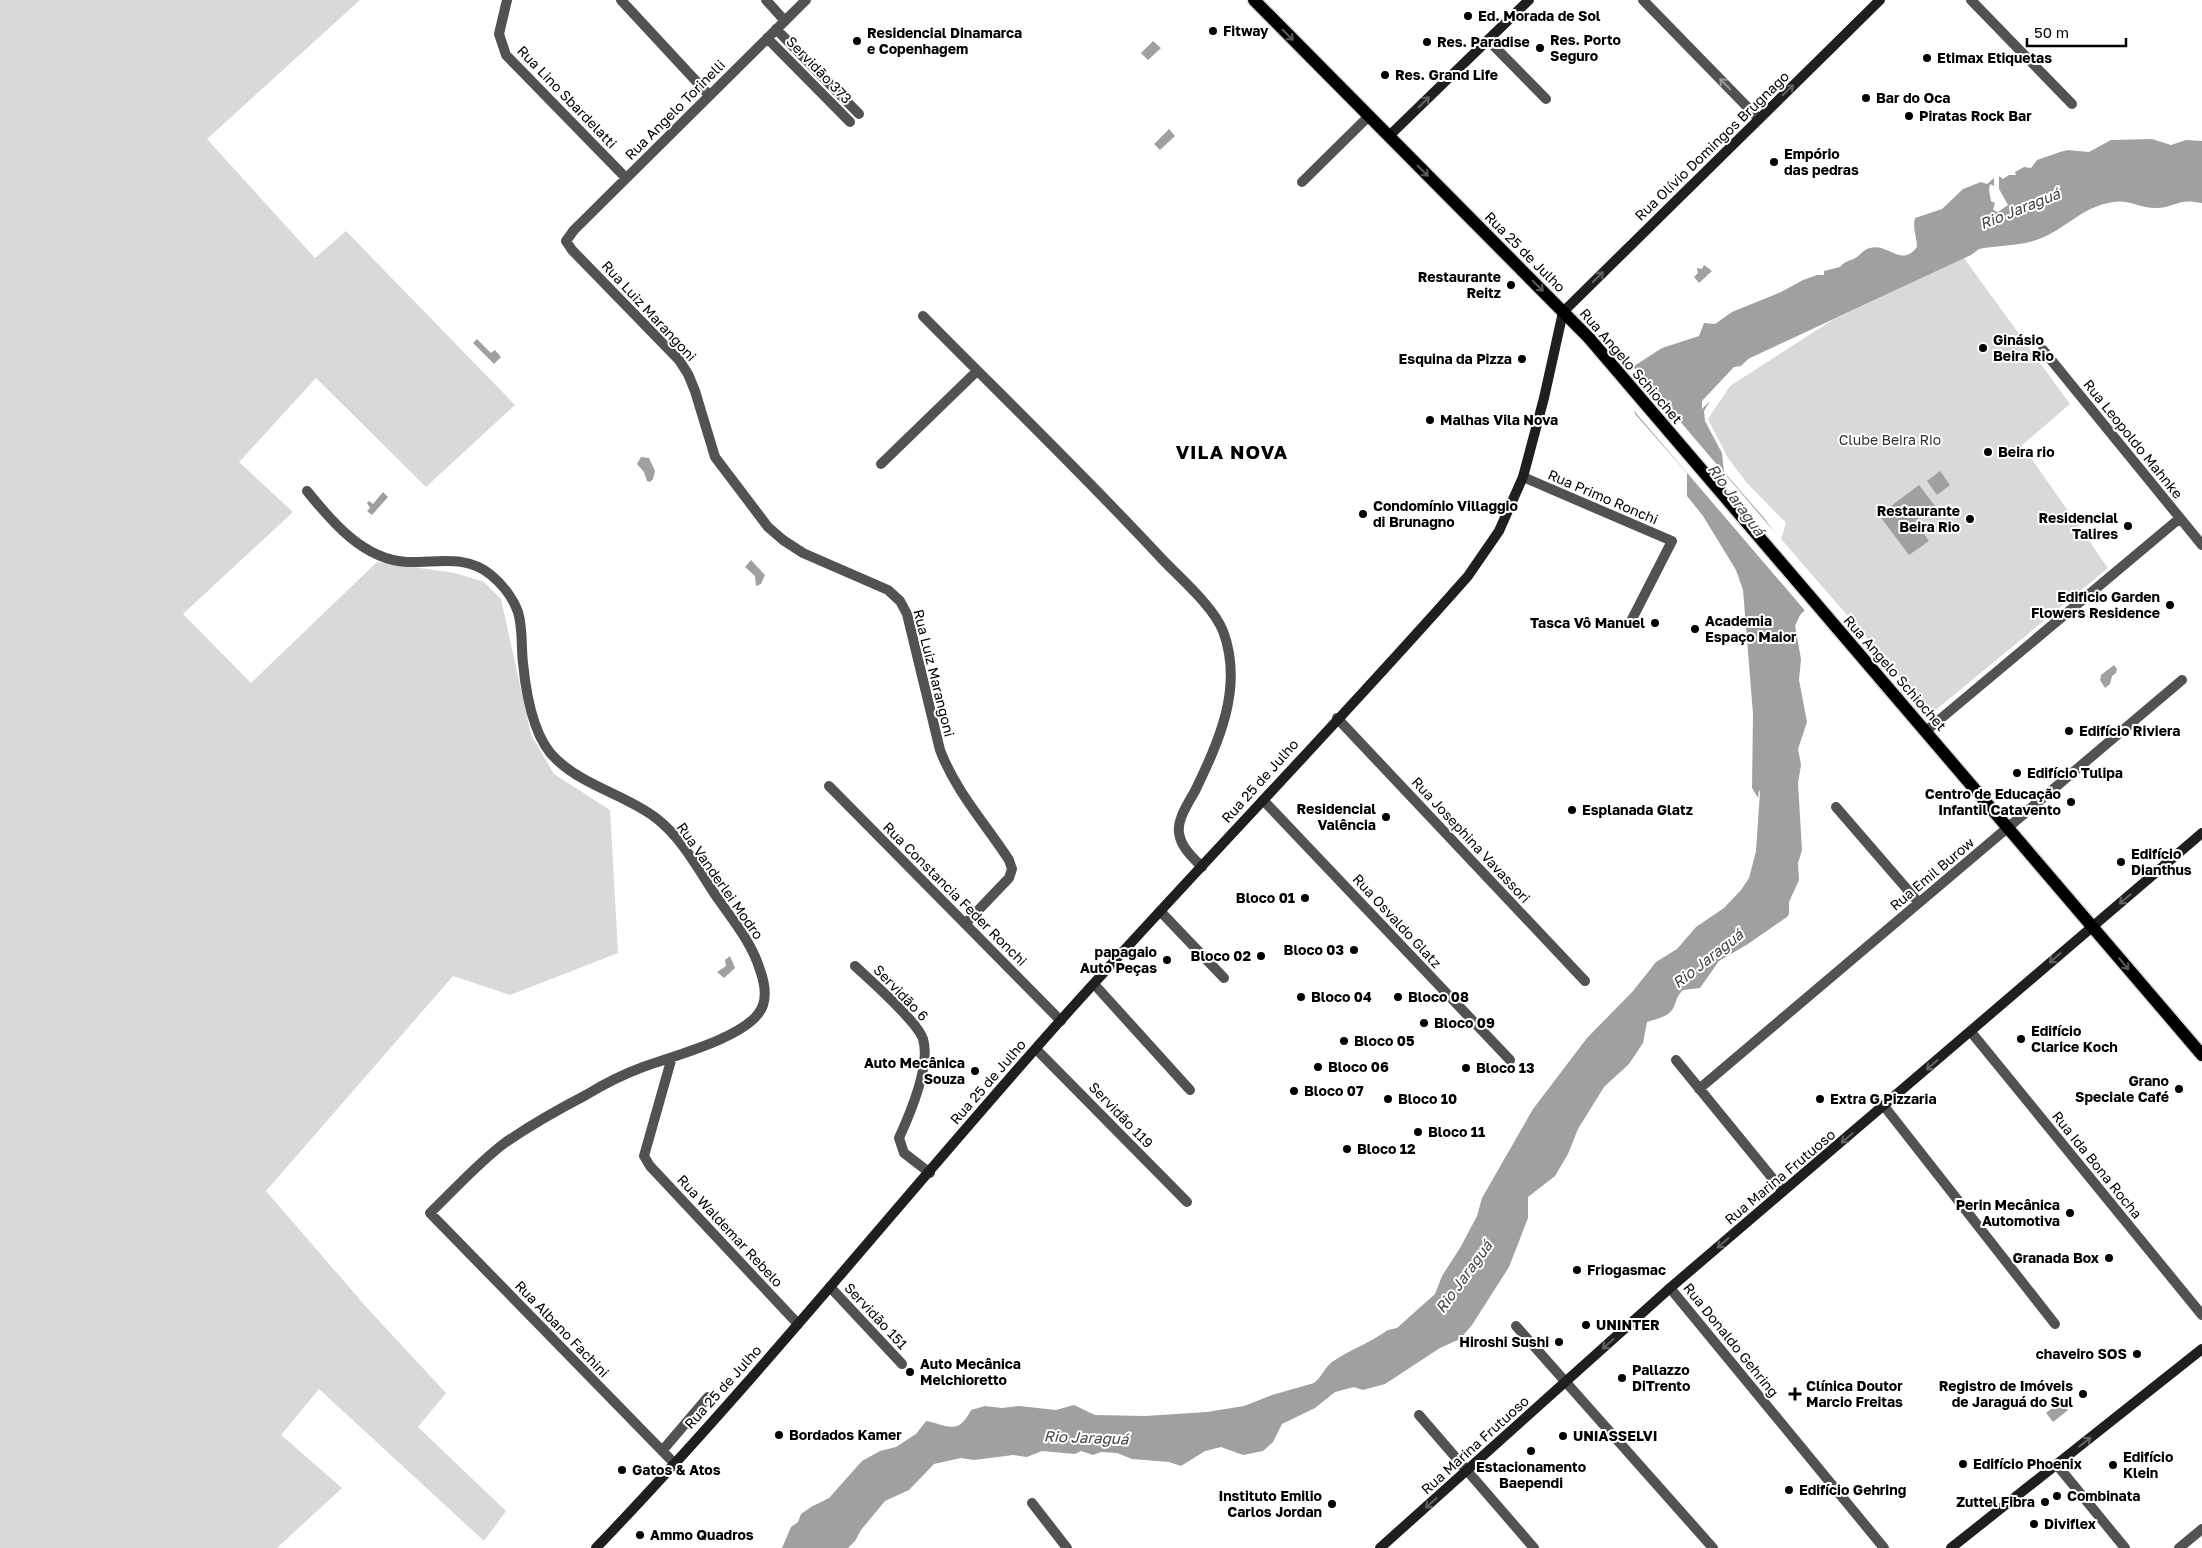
<svg xmlns="http://www.w3.org/2000/svg" width="2202" height="1548" font-family="'Golos Text',sans-serif">
  <rect width="100%" height="100%" fill="#fff"/>
  <!-- green -->
  <path fill="#d9d9d9" d="M 0,0 L 360,0 L 207,139 L 315,258 L 346,231 L 515,405 L 426,487 L 316,378 L 239,462 L 293,512 L 183,614 L 251,683 L 377,562 L 455,573 L 484,582 L 501,599 L 531,735 L 554,774 L 610,810 L 618,953 L 510,995 L 453,976 L 266,1191 L 368,1309 L 446,1393 L 418,1427 L 506,1511 L 484,1541 L 319,1389 L 281,1435 L 342,1488 L 277,1548 L 0,1548 Z
    M 1964,258 L 2070,404 L 2022,445 L 2108,568 L 1932,713 L 1781,539 L 1786,523 L 1747,483 L 1728,458 L 1708,419 L 1730,386 L 1831,321 Z"/>
  <!-- water -->
  <path fill="#a0a0a0" d="M 1153,41 L 1161,48 L 1148,60 L 1141,53 Z
    M 1169,129 L 1175,136 L 1160,150 L 1154,144 Z
    M 2152,139 L 2171,145 L 2186,140 L 2202,141 L 2202,203 C 2179,198 2177,206 2158,208 C 2141,209 2129,199 2113,202 C 2081,207 2066,229 2039,239 C 2021,246 1998,245 1979,249 L 1971,255 L 1748,359 L 1741,366 L 1734,367 L 1702,401 L 1702,409 L 1710,401 L 1704,411 L 1705,421 L 1722,453 L 1724,472 L 1764,518 L 1789,552 L 1807,608 L 1800,615 L 1795,626 L 1801,659 L 1799,680 L 1807,722 L 1798,749 L 1801,765 L 1798,783 L 1802,850 L 1798,863 L 1799,880 L 1789,902 L 1789,914 L 1787,917 L 1748,944 L 1719,961 L 1700,988 L 1683,990 C 1678,995 1677,998 1675,1004 C 1671,1017 1658,1018 1647,1022 L 1643,1043 L 1629,1064 L 1604,1087 L 1578,1129 L 1568,1154 L 1555,1176 L 1528,1197 L 1528,1218 L 1509,1267 L 1472,1325 L 1460,1339 L 1440,1348 L 1385,1384 L 1363,1390 L 1354,1387 L 1335,1392 L 1315,1408 L 1282,1424 L 1273,1442 L 1263,1451 L 1243,1455 L 1221,1447 L 1205,1451 L 1181,1466 L 1169,1462 L 1132,1459 L 1117,1453 L 1101,1452 L 1093,1455 L 1081,1451 L 1075,1454 L 1042,1451 L 1027,1457 L 1013,1455 L 974,1460 L 961,1458 L 934,1464 L 909,1490 L 885,1501 L 861,1530 L 855,1541 L 848,1548 L 782,1548 L 791,1527 L 798,1522 L 801,1514 L 811,1507 L 829,1498 L 862,1461 L 880,1451 L 896,1447 L 916,1434 L 926,1421 C 948,1425 958,1436 971,1410 L 985,1406 L 1002,1408 L 1019,1406 L 1056,1410 L 1074,1405 L 1095,1415 L 1145,1416 L 1207,1412 L 1244,1406 L 1272,1395 L 1314,1383 C 1322,1377 1324,1368 1332,1362 C 1349,1350 1370,1343 1388,1330 L 1397,1328 L 1435,1294 L 1442,1276 L 1460,1248 L 1477,1216 L 1482,1198 L 1533,1109 L 1587,1038 L 1633,991 L 1656,962 L 1677,949 L 1696,927 L 1724,908 L 1741,890 L 1749,878 L 1756,851 L 1760,792 L 1759,790 L 1758,798 L 1752,788 L 1753,714 L 1743,590 L 1736,570 L 1703,516 L 1687,496 L 1687,473 L 1635,414 L 1626,389 L 1630,372 L 1634,366 L 1662,348 L 1699,336 L 1704,323 L 1715,324 L 1732,312 L 1781,292 L 1803,280 L 1817,275 L 1824,275 L 1824,271 L 1840,267 C 1844,261 1851,261 1857,257 C 1861,254 1864,249 1870,248 C 1888,243 1901,268 1917,247 C 1917,237 1912,227 1915,218 L 1942,209 L 1963,189 L 1981,182 L 1987,184 L 1994,178 L 1994,186 L 1990,184 L 1989,190 L 1991,201 L 1995,203 L 1993,210 L 1998,212 L 2008,205 L 1999,189 L 1999,176 L 2003,179 L 2009,175 L 2016,175 L 2015,172 L 2024,167 L 2031,168 L 2037,160 L 2060,152 L 2068,150 L 2089,152 L 2111,140 Z
    M 1704,265 L 1712,271 L 1699,283 L 1694,277 L 1698,273 L 1697,268 L 1702,269 Z
    M 477,339 L 491,353 L 495,350 L 501,357 L 494,364 L 473,343 Z
    M 641,457 L 649,458 L 655,471 L 653,479 L 650,482 L 647,481 L 644,472 L 637,464 Z
    M 1940,471 L 1950,485 L 1937,495 L 1927,481 Z
    M 1919,485 L 1935,506 L 1915,521 L 1929,541 L 1909,555 L 1879,515 Z
    M 383,492 L 388,497 L 372,515 L 367,511 L 370,508 L 367,503 L 369,501 L 373,504 Z
    M 751,560 L 765,575 L 761,584 L 756,586 L 755,576 L 745,567 Z
    M 2114,665 L 2117,669 L 2116,673 L 2112,676 L 2110,684 L 2105,688 L 2100,680 L 2101,675 Z
    M 730,956 L 735,968 L 724,978 L 717,972 L 726,966 L 725,960 Z
    M 2061,1401 L 2068,1410 L 2053,1422 L 2046,1413 Z"/>
  <!-- pier -->
  <path fill="#fff" d="M 1632,365 L 1794,555 L 1811,595 L 1807,613 L 1629,405 L 1622,382 Z"/>
  <g fill="none" stroke-linecap="round" stroke-linejoin="round">
    <defs>
      <path id="primary" d="M 1254,0 L 1589,338 L 2202,1055"/>
    </defs>
    <!-- primary casing -->
    <use href="#primary" stroke="#dbdbdb" stroke-width="15"/>
    <!-- street -->
    <path stroke="#525252" stroke-width="10" d="M 507,0 L 499,34 L 506,55 L 626,178
      M 621,0 L 709,95
      M 766,0 L 785,21
      M 806,0 L 574,230 L 566,241 L 572,250 L 679,360 L 688,374 L 695,391 L 715,457 L 768,527 L 783,540 L 803,553 L 888,590 L 900,601 L 907,614 L 940,750 C 956,792 985,823 1009,860 L 1012,869 L 1009,878 L 966,923
      M 1643,0 L 1759,119
      M 1971,0 L 2072,104
      M 776,29 L 859,114
      M 767,38 L 850,122
      M 1488,40 L 1546,99
      M 1302,182 L 1369,116
      M 923,316 C 1003,397 1085,476 1162,559 C 1181,579 1213,606 1223,631 C 1244,687 1219,741 1195,791 C 1189,802 1177,819 1179,833 C 1181,847 1192,857 1202,867
      M 2043,350 L 2202,545
      M 881,464 L 977,371
      M 1523,477 L 1672,541 L 1629,625
      M 307,491 C 332,522 364,560 407,562 C 436,563 466,554 491,575 C 502,584 513,598 518,612 C 523,628 521,647 523,663 C 526,694 533,739 557,760 C 586,787 626,795 656,818 C 682,838 698,869 716,896 C 732,919 752,943 760,970 C 765,984 768,1002 758,1014 C 739,1039 673,1056 643,1067 C 624,1074 604,1084 586,1095 C 559,1109 531,1125 506,1142 C 481,1160 453,1191 430,1213 L 675,1464
      M 1337,718 L 1585,981
      M 1926,731 L 2180,518
      M 829,786 L 1061,1021
      M 1263,800 L 1510,1060
      M 1836,807 L 1919,903
      M 1160,911 L 1224,978
      M 855,966 C 871,981 917,1021 923,1039 C 931,1065 910,1114 899,1138 L 904,1153 L 930,1173
      M 1094,984 L 1190,1090
      M 1971,1032 L 2202,1315
      M 1036,1049 L 1187,1202
      M 672,1057 L 644,1156 L 650,1166 L 798,1324
      M 1676,1060 L 1783,1191
      M 1699,1089 L 2182,680
      M 1884,1106 L 2055,1324
      M 830,1287 L 902,1364
      M 1670,1288 L 1884,1548
      M 1516,1326 L 1713,1548
      M 1419,1415 L 1534,1548
      M 662,1451 L 708,1397
      M 2057,1465 L 2125,1548
      M 1032,1503 L 1067,1548
      M 2179,1548 L 2202,1529"/>
    <!-- secondary -->
    <path stroke="#1f1f1f" stroke-width="10" d="M 1389,136 L 1529,0
      M 596,1548 C 758,1379 904,1196 1060,1021 C 1194,871 1335,727 1468,576 L 1499,531 L 1523,477 L 1544,398 L 1563,312 L 1880,0
      M 1380,1548 L 1670,1288 L 2202,833
      M 1951,1548 L 2202,1349"/>
    <!-- primary -->
    <use href="#primary" stroke="#000" stroke-width="12"/>
  </g>
  <!-- one-way arrows -->
  <defs><path id="oneway-shaft" d="M-6 0H5M1.5-3L5.5 0L1.5 3" fill="none" stroke-width="1.6" stroke-linecap="round" stroke-linejoin="round" transform="scale(1.25)"/></defs>
  <g stroke="#595959">
    <use href="#oneway-shaft" transform="translate(1288 35) rotate(45)"/>
    <use href="#oneway-shaft" transform="translate(1423 171) rotate(45)"/>
    <use href="#oneway-shaft" transform="translate(1538 286) rotate(45)"/>
    <use href="#oneway-shaft" transform="translate(2124 964) rotate(50)"/>
  </g>
  <use stroke="#979797" href="#oneway-shaft" transform="translate(1725 84) rotate(-134)"/>
  <g stroke="#626262">
    <use href="#oneway-shaft" transform="translate(1788 90) rotate(-44)"/>
    <use href="#oneway-shaft" transform="translate(1424 102) rotate(-44)"/>
    <use href="#oneway-shaft" transform="translate(1598 277) rotate(-45)"/>
    <use href="#oneway-shaft" transform="translate(2125 899) rotate(140)"/>
    <use href="#oneway-shaft" transform="translate(2055 958) rotate(139)"/>
    <use href="#oneway-shaft" transform="translate(1932 1065) rotate(139)"/>
    <use href="#oneway-shaft" transform="translate(1847 1138) rotate(140)"/>
    <use href="#oneway-shaft" transform="translate(1723 1243) rotate(139)"/>
    <use href="#oneway-shaft" transform="translate(1608 1344) rotate(138)"/>
    <use href="#oneway-shaft" transform="translate(2085 1442) rotate(-38)"/>
    <use href="#oneway-shaft" transform="translate(1431 1503) rotate(138)"/>
  </g>
  <!-- markers -->
  <g fill="#000" stroke="#fff" stroke-width="2">
    <circle cx="1468" cy="16" r="5"/>
    <circle cx="1213" cy="31" r="5"/>
    <circle cx="857" cy="41" r="5"/>
    <circle cx="1427" cy="42" r="5"/>
    <circle cx="1540" cy="48" r="5"/>
    <circle cx="1927" cy="58" r="5"/>
    <circle cx="1385" cy="75" r="5"/>
    <circle cx="1866" cy="98" r="5"/>
    <circle cx="1909" cy="116" r="5"/>
    <circle cx="1774" cy="162" r="5"/>
    <circle cx="1511" cy="285" r="5"/>
    <circle cx="1983" cy="348" r="5"/>
    <circle cx="1522" cy="359" r="5"/>
    <circle cx="1430" cy="420" r="5"/>
    <circle cx="1988" cy="452" r="5"/>
    <circle cx="1363" cy="514" r="5"/>
    <circle cx="1970" cy="519" r="5"/>
    <circle cx="2128" cy="526" r="5"/>
    <circle cx="2170" cy="605" r="5"/>
    <circle cx="1655" cy="623" r="5"/>
    <circle cx="1695" cy="629" r="5"/>
    <circle cx="2069" cy="731" r="5"/>
    <circle cx="2017" cy="773" r="5"/>
    <circle cx="2071" cy="802" r="5"/>
    <circle cx="1572" cy="810" r="5"/>
    <circle cx="1386" cy="817" r="5"/>
    <circle cx="2121" cy="862" r="5"/>
    <circle cx="1305" cy="898" r="5"/>
    <circle cx="1354" cy="950" r="5"/>
    <circle cx="1261" cy="956" r="5"/>
    <circle cx="1167" cy="960" r="5"/>
    <circle cx="1301" cy="997" r="5"/>
    <circle cx="1398" cy="997" r="5"/>
    <circle cx="1424" cy="1023" r="5"/>
    <circle cx="2021" cy="1039" r="5"/>
    <circle cx="1344" cy="1041" r="5"/>
    <circle cx="1318" cy="1067" r="5"/>
    <circle cx="1466" cy="1068" r="5"/>
    <circle cx="975" cy="1071" r="5"/>
    <circle cx="2179" cy="1089" r="5"/>
    <circle cx="1294" cy="1091" r="5"/>
    <circle cx="1388" cy="1099" r="5"/>
    <circle cx="1820" cy="1099" r="5"/>
    <circle cx="1418" cy="1132" r="5"/>
    <circle cx="1347" cy="1149" r="5"/>
    <circle cx="2070" cy="1213" r="5"/>
    <circle cx="2109" cy="1258" r="5"/>
    <circle cx="1577" cy="1270" r="5"/>
    <circle cx="1586" cy="1325" r="5"/>
    <circle cx="1559" cy="1342" r="5"/>
    <circle cx="2137" cy="1354" r="5"/>
    <circle cx="910" cy="1372" r="5"/>
    <circle cx="1622" cy="1378" r="5"/>
    <path d="M1792.5 1386.5h5v5h5v5h-5v5h-5v-5h-5v-5h5z"/>
    <circle cx="2083" cy="1394" r="5"/>
    <circle cx="779" cy="1435" r="5"/>
    <circle cx="1563" cy="1436" r="5"/>
    <circle cx="1531" cy="1451" r="5"/>
    <circle cx="1963" cy="1464" r="5"/>
    <circle cx="2113" cy="1465" r="5"/>
    <circle cx="622" cy="1470" r="5"/>
    <circle cx="1789" cy="1490" r="5"/>
    <circle cx="2057" cy="1496" r="5"/>
    <circle cx="2045" cy="1502" r="5"/>
    <circle cx="1332" cy="1504" r="5"/>
    <circle cx="2034" cy="1524" r="5"/>
    <circle cx="640" cy="1535" r="5"/>
  </g>
  <g text-anchor="middle" stroke-width="4" stroke-linejoin="round" paint-order="stroke">
    <!-- poi labels -->
    <g font-size="14" font-weight="bold" fill="#000" stroke="#fff" text-anchor="start">
      <text x="1478" y="21">Ed. Morada de Sol</text>
      <text x="1223" y="36">Fitway</text>
      <text x="867" y="38">Residencial Dinamarca<tspan x="867" dy="16">e Copenhagem</tspan></text>
      <text x="1550" y="45">Res. Porto<tspan x="1550" dy="16">Seguro</tspan></text>
      <text x="1437" y="47">Res. Paradise</text>
      <text x="1937" y="63">Etimax Etiquetas</text>
      <text x="1395" y="80">Res. Grand Life</text>
      <text x="1876" y="103">Bar do Oca</text>
      <text x="1919" y="121">Piratas Rock Bar</text>
      <text x="1784" y="159">Empório<tspan x="1784" dy="16">das pedras</tspan></text>
      <text x="1501" y="282" text-anchor="end">Restaurante<tspan x="1501" dy="16">Reitz</tspan></text>
      <text x="1993" y="345">Ginásio<tspan x="1993" dy="16">Beira Rio</tspan></text>
      <text x="1512" y="364" text-anchor="end">Esquina da Pizza</text>
      <text x="1440" y="425">Malhas Vila Nova</text>
      <text x="1998" y="457">Beira rio</text>
      <text x="1373" y="511">Condomínio Villaggio<tspan x="1373" dy="16">di Brunagno</tspan></text>
      <text x="1960" y="516" text-anchor="end">Restaurante<tspan x="1960" dy="16">Beira Rio</tspan></text>
      <text x="2118" y="523" text-anchor="end">Residencial<tspan x="2118" dy="16">Talires</tspan></text>
      <text x="2160" y="602" text-anchor="end">Edificio Garden<tspan x="2160" dy="16">Flowers Residence</tspan></text>
      <text x="1705" y="626">Academia<tspan x="1705" dy="16">Espaço Maior</tspan></text>
      <text x="1645" y="628" text-anchor="end">Tasca Vô Manuel</text>
      <text x="2079" y="736">Edifício Riviera</text>
      <text x="2027" y="778">Edifício Tulipa</text>
      <text x="2061" y="799" text-anchor="end">Centro de Educação<tspan x="2061" dy="16">Infantil Catavento</tspan></text>
      <text x="1376" y="814" text-anchor="end">Residencial<tspan x="1376" dy="16">Valência</tspan></text>
      <text x="1582" y="815">Esplanada Glatz</text>
      <text x="2131" y="859">Edifício<tspan x="2131" dy="16">Dianthus</tspan></text>
      <text x="1295" y="903" text-anchor="end">Bloco 01</text>
      <text x="1344" y="955" text-anchor="end">Bloco 03</text>
      <text x="1157" y="957" text-anchor="end">papagaio<tspan x="1157" dy="16">Auto Peças</tspan></text>
      <text x="1251" y="961" text-anchor="end">Bloco 02</text>
      <text x="1311" y="1002">Bloco 04</text>
      <text x="1408" y="1002">Bloco 08</text>
      <text x="1434" y="1028">Bloco 09</text>
      <text x="2031" y="1036">Edifício<tspan x="2031" dy="16">Clarice Koch</tspan></text>
      <text x="1354" y="1046">Bloco 05</text>
      <text x="965" y="1068" text-anchor="end">Auto Mecânica<tspan x="965" dy="16">Souza</tspan></text>
      <text x="1328" y="1072">Bloco 06</text>
      <text x="1476" y="1073">Bloco 13</text>
      <text x="2169" y="1086" text-anchor="end">Grano<tspan x="2169" dy="16">Speciale Café</tspan></text>
      <text x="1304" y="1096">Bloco 07</text>
      <text x="1398" y="1104">Bloco 10</text>
      <text x="1830" y="1104">Extra G Pizzaria</text>
      <text x="1428" y="1137">Bloco 11</text>
      <text x="1357" y="1154">Bloco 12</text>
      <text x="2060" y="1210" text-anchor="end">Perin Mecânica<tspan x="2060" dy="16">Automotiva</tspan></text>
      <text x="2099" y="1263" text-anchor="end">Granada Box</text>
      <text x="1587" y="1275">Friogasmac</text>
      <text x="1596" y="1330">UNINTER</text>
      <text x="1549" y="1347" text-anchor="end">Hiroshi Sushi</text>
      <text x="2127" y="1359" text-anchor="end">chaveiro SOS</text>
      <text x="920" y="1369">Auto Mecânica<tspan x="920" dy="16">Melchioretto</tspan></text>
      <text x="1632" y="1375">Pallazzo<tspan x="1632" dy="16">DiTrento</tspan></text>
      <text x="1806" y="1391">Clínica Doutor<tspan x="1806" dy="16">Marcio Freitas</tspan></text>
      <text x="2073" y="1391" text-anchor="end">Registro de Imóveis<tspan x="2073" dy="16">de Jaraguá do Sul</tspan></text>
      <text x="789" y="1440">Bordados Kamer</text>
      <text x="1573" y="1441">UNIASSELVI</text>
      <text x="2123" y="1462">Edifício<tspan x="2123" dy="16">Klein</tspan></text>
      <text x="1973" y="1469">Edifício Phoenix</text>
      <text x="1531" y="1472" text-anchor="middle">Estacionamento<tspan x="1531" dy="16">Baependi</tspan></text>
      <text x="632" y="1475">Gatos &amp; Atos</text>
      <text x="1799" y="1495">Edifício Gehring</text>
      <text x="1322" y="1501" text-anchor="end">Instituto Emilio<tspan x="1322" dy="16">Carlos Jordan</tspan></text>
      <text x="2067" y="1501">Combinata</text>
      <text x="2035" y="1507" text-anchor="end">Zuttel Fibra</text>
      <text x="2044" y="1529">Diviflex</text>
      <text x="650" y="1540">Ammo Quadros</text>
    </g>
    <!-- street labels -->
    <g font-size="14" fill="#000" stroke="#fff">
      <text transform="translate(819 70) rotate(46)" y="5">Servidão 373</text>
      <text transform="translate(567 97) rotate(46)" y="5">Rua Lino Sbardelatti</text>
      <text transform="translate(675 110) rotate(-45)" y="5">Rua Angelo Torinelli</text>
      <text transform="translate(1712 146) rotate(-44)" y="5">Rua Olívio Domingos Brugnago</text>
      <text transform="translate(1525 252) rotate(45)" y="5">Rua 25 de Julho</text>
      <text transform="translate(649 311) rotate(47)" y="5">Rua Luiz Marangoni</text>
      <text transform="translate(1631 366) rotate(49)" y="5">Rua Angelo Schiochet</text>
      <text transform="translate(2133 439) rotate(51)" y="5">Rua Leopoldo Mahnke</text>
      <text transform="translate(1603 497) rotate(23)" y="5">Rua Primo Ronchi</text>
      <text transform="translate(934 673) rotate(76)" y="5">Rua Luiz Marangoni</text>
      <text transform="translate(1895 673) rotate(49)" y="5">Rua Angelo Schiochet</text>
      <text transform="translate(1260 781) rotate(-48)" y="5">Rua 25 de Julho</text>
      <text transform="translate(1471 840) rotate(47)" y="5">Rua Josephina Vavassori</text>
      <text transform="translate(1932 874) rotate(-40)" y="5">Rua Emil Burow</text>
      <text transform="translate(720 881) rotate(55)" y="5">Rua Vanderlei Modro</text>
      <text transform="translate(955 894) rotate(45)" y="5">Rua Constancia Feder Ronchi</text>
      <text transform="translate(1397 921) rotate(47)" y="5">Rua Osvaldo Glatz</text>
      <text transform="translate(901 993) rotate(46)" y="5">Servidão 6</text>
      <text transform="translate(988 1082) rotate(-49)" y="5">Rua 25 de Julho</text>
      <text transform="translate(1121 1115) rotate(46)" y="5">Servidão 119</text>
      <text transform="translate(2097 1165) rotate(51)" y="5">Rua Ida Bona Rocha</text>
      <text transform="translate(1780 1177) rotate(-40)" y="5">Rua Marina Frutuoso</text>
      <text transform="translate(730 1231) rotate(47)" y="5">Rua Waldemar Rebelo</text>
      <text transform="translate(876 1316) rotate(47)" y="5">Servidão 151</text>
      <text transform="translate(562 1329) rotate(46)" y="5">Rua Albano Fachini</text>
      <text transform="translate(1731 1340) rotate(51)" y="5">Rua Donaldo Gehring</text>
      <text transform="translate(723 1387) rotate(-48)" y="5">Rua 25 de Julho</text>
      <text transform="translate(1475 1445) rotate(-42)" y="5">Rua Marina Frutuoso</text>
    </g>
    <!-- park labels -->
    <g font-size="14" fill="#303030" stroke="#fff">
      <text x="1890" y="445">Clube Beira Rio</text>
    </g>
    <!-- water labels -->
    <g font-size="15" font-style="italic" fill="#414141" stroke="#fff">
      <text transform="translate(2020 209) rotate(-22)" y="5">Rio Jaraguá</text>
      <text transform="translate(1736 500) rotate(54)" y="5">Rio Jaraguá</text>
      <text transform="translate(1708 959) rotate(-38)" y="5">Rio Jaraguá</text>
      <text transform="translate(1464 1277) rotate(-54)" y="5">Rio Jaraguá</text>
      <text transform="translate(1086 1438) rotate(2)" y="5">Rio Jaraguá</text>
    </g>
    <!-- district labels -->
    <g font-size="19" font-weight="bold" letter-spacing="1" fill="#000" stroke="#fff">
      <text x="1232" y="459">VILA NOVA</text>
    </g>
  </g>
  <!-- scale -->
  <path d="M2027 38v8h99v-8" fill="none" stroke="#000000" stroke-width="2.5"/>
  <text x="2034" y="38" font-size="15" fill="#000000" stroke="#ffffff" stroke-width="4" paint-order="stroke">50 m</text>
</svg>
